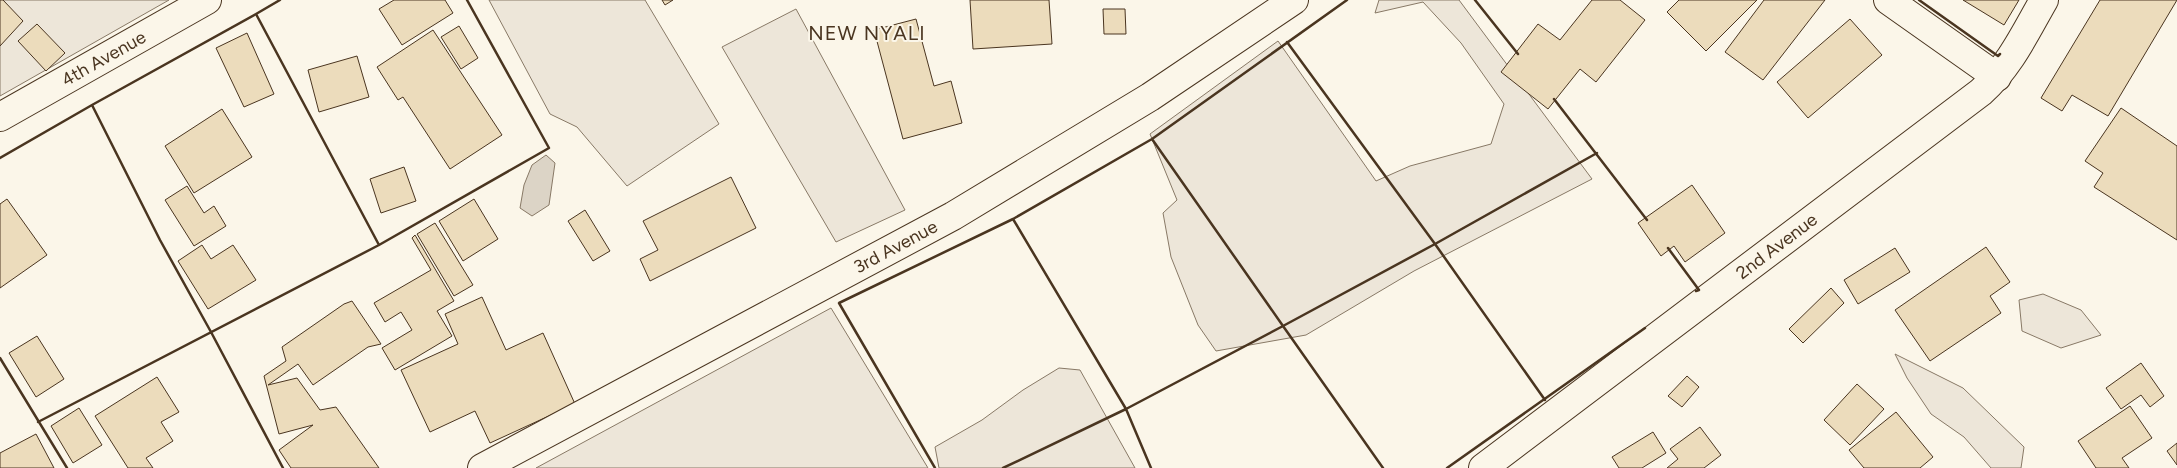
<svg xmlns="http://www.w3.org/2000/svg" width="2177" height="468" font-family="Figtree,sans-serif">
  <rect width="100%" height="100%" fill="#fbf6e9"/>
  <!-- green -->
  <path fill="#ede6d9" stroke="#887966" d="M 0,0 L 169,0 L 0,96 Z
    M 489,0 L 645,0 L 719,124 L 627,186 L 577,127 L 550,114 Z
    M 1379,0 L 1459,0 L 1592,179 L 1414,271 L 1306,335 L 1216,351 L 1198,325 L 1171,257 L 1163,213 L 1177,200 L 1150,134 L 1278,41 L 1376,181 L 1410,166 L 1491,144 L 1504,104 L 1461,43 L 1423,2 L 1375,13 Z
    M 796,9 L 905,210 L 836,242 L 722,47 Z
    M 2043,294 L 2081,310 L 2101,335 L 2061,348 L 2022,331 L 2019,300 Z
    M 831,308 L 928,468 L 536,468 Z
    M 1895,354 L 1963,388 L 2024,447 L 2021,468 L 1991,468 L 1964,437 L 1931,414 L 1907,378 Z
    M 1059,368 L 1080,370 L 1135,468 L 939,468 L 935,447 L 982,420 L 1023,390 Z"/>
  <!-- water -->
  <path fill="#dcd4c6" stroke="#887966" d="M 546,155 L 555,163 L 549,205 L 532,216 L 520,208 L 524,185 L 532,165 Z"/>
  <!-- building -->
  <path fill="#ecdcbc" stroke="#4a3520" d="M 0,0 L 3,0 L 23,21 L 0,46 Z
    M 394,0 L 445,0 L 453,13 L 402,45 L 379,9 Z
    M 662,0 L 673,0 L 665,5 Z
    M 970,0 L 1049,0 L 1052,44 L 973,49 Z
    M 1592,0 L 1620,0 L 1645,20 L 1596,82 L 1580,69 L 1548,109 L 1501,72 L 1538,24 L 1560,40 Z
    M 1679,0 L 1757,0 L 1706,51 L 1667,12 Z
    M 1764,0 L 1825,0 L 1763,80 L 1725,52 Z
    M 1963,0 L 2019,0 L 2004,25 Z
    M 2100,0 L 2177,0 L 2108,116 L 2072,95 L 2062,111 L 2041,98 Z
    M 1103,9 L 1125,9 L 1126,34 L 1104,34 Z
    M 916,19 L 934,86 L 951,81 L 962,123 L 903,139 L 874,30 Z
    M 1850,19 L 1882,55 L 1808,118 L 1777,82 Z
    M 37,24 L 65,53 L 46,71 L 18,41 Z
    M 459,26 L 478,58 L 461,69 L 441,37 Z
    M 433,30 L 502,135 L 450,169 L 403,97 L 398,100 L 377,67 Z
    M 247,33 L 274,94 L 244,107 L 216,48 Z
    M 357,56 L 369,97 L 319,112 L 308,70 Z
    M 2121,108 L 2177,146 L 2177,240 L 2094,187 L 2103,173 L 2085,161 Z
    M 222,109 L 252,157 L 194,193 L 165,146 Z
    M 404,167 L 416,201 L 381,213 L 370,179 Z
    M 731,177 L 756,228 L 650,281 L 640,259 L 658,250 L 643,221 Z
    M 1692,185 L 1725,233 L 1685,262 L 1674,246 L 1661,256 L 1638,223 Z
    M 187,186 L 204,213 L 214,206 L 226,226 L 194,246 L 165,200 Z
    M 7,199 L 47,255 L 0,288 L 0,204 Z
    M 474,199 L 498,239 L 463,261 L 439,221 Z
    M 585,210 L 610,251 L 593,261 L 568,221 Z
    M 435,223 L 473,285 L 454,296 L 417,234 Z
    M 415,235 L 454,301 L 437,311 L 452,336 L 395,370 L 382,348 L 412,330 L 401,312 L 385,322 L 374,303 L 431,270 L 412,238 Z
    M 202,245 L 211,259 L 233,245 L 256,280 L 208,309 L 178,261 Z
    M 1986,247 L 2010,282 L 1990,296 L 2001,313 L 1930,361 L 1895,310 Z
    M 1895,248 L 1910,272 L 1858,304 L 1844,280 Z
    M 1831,288 L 1844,303 L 1803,343 L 1789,329 Z
    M 482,297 L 506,350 L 543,333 L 575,404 L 490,443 L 475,411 L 430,432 L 401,370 L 458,344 L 445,314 Z
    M 352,301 L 381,344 L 368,347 L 313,385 L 298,364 L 268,385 L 297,378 L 320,410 L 336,407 L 379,468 L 291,468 L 279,450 L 313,425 L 279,434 L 264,376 L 286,361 L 282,347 L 344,304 Z
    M 37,336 L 64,379 L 36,397 L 9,353 Z
    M 2141,363 L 2164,396 L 2150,407 L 2141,395 L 2121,409 L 2106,388 Z
    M 1687,376 L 1699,387 L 1682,407 L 1668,396 Z
    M 157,377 L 179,412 L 161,422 L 173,441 L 146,458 L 153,468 L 128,468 L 95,416 Z
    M 1857,384 L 1884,409 L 1850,445 L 1824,420 Z
    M 2130,406 L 2152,438 L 2122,458 L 2129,468 L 2096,468 L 2078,441 Z
    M 79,408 L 102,445 L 73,463 L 51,426 Z
    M 1896,412 L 1933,457 L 1920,468 L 1864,468 L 1849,450 Z
    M 1700,427 L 1721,455 L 1704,468 L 1667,468 L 1678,459 L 1670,449 Z
    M 1653,432 L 1666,453 L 1642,468 L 1619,468 L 1612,457 Z
    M 36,434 L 54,468 L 0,468 L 0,453 Z
    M 2177,443 L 2177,465 L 2167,451 Z"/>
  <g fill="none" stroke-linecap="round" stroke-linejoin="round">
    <defs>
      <g id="minor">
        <path d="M 1888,0 L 1997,77"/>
        <path id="s1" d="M 0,117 L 207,0"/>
        <path id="s2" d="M 482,468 L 953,216 L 1150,97 L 1294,0"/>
        <path id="s3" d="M 1483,468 L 1981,92 C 2010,66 2025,33 2044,0"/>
      </g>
    </defs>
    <!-- minor casing -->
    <use href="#minor" stroke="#4a3520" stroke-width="30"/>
    <!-- minor -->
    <use href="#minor" stroke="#fbf6e9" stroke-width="28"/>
    <!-- wall -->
    <path stroke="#4a3520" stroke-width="2.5" d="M 1475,0 L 1518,54
      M 1919,0 L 1998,56 L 2000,54
      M 256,14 L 280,0
      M 1287,42 L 1435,244 L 1597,153
      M 1554,99 L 1647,220
      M 1152,139 L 1283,326 L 1435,244 L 1545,400
      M 0,158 L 92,105 L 160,240 L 211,332 L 283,468
      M 379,245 L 549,148 L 467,0
      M 1668,248 L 1699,290 L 1696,291
      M 0,358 L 67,468
      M 38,422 L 379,245 L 256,14 L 92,105
      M 935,468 L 839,303 L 1013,219 L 1152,139 L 1347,0
      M 1003,468 L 1126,409 L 1013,219
      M 1151,468 L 1126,409 L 1283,326 L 1383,468
      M 1447,468 L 1645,328"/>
  </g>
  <g text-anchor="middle" stroke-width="4" stroke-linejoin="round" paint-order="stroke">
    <!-- street labels -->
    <g font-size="18" fill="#4a3520" stroke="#fbf6e9">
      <text dy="6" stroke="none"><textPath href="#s1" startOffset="119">4th Avenue</textPath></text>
      <text dy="6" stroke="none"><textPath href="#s3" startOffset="368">2nd Avenue</textPath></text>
      <text dy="6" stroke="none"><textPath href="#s2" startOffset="469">3rd Avenue</textPath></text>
    </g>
    <!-- quarter labels -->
    <g font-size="20" letter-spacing="1" fill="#4a3520" stroke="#fbf6e9">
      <text x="867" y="40">NEW NYALI</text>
    </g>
  </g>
</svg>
